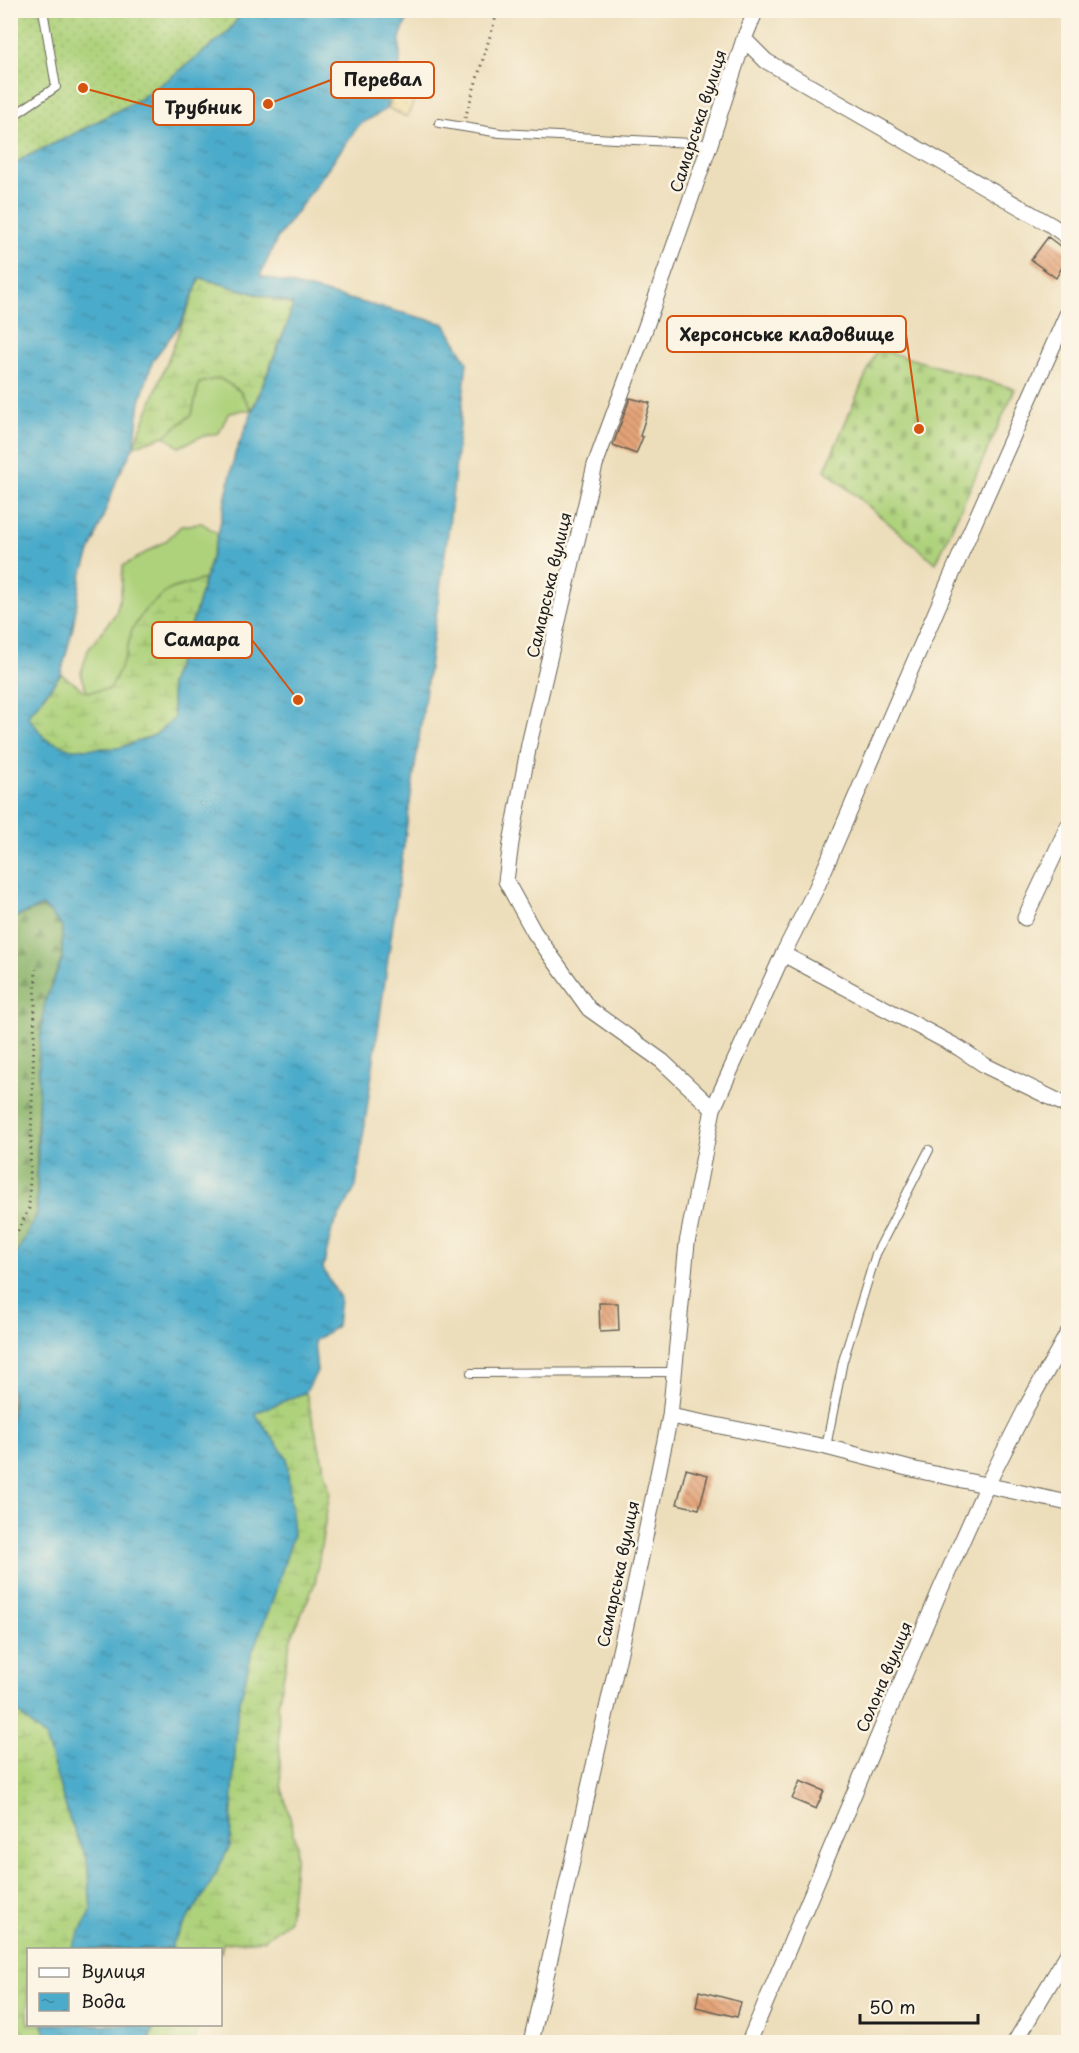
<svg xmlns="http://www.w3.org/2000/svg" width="1079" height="2053" font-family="'Playpen Sans',sans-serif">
  <defs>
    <pattern id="forest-firs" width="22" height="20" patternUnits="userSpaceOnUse" patternTransform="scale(1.5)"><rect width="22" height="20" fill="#8ab46b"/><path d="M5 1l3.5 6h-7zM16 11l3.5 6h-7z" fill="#709257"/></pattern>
    <pattern id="wetland-marsh" width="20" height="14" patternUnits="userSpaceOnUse" patternTransform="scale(1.5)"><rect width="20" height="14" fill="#aed27b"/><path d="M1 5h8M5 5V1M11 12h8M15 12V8" fill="none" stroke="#95b46a"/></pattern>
    <pattern id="sand-dots" width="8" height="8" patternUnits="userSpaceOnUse" patternTransform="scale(1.5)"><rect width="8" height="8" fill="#eeda9e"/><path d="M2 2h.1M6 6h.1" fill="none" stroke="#ccba88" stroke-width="1.8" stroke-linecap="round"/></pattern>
    <pattern id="cemetery-stones" width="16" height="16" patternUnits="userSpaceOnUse" patternTransform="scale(1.5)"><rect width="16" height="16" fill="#aed27b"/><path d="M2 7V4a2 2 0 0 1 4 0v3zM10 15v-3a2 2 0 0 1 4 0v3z" fill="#95b46a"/></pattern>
    <pattern id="garden-dots" width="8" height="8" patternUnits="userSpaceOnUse" patternTransform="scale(1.5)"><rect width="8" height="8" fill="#aed27b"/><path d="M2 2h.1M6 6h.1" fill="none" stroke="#95b46a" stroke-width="1.8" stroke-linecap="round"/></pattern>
    <pattern id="water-ripples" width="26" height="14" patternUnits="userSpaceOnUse" patternTransform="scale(1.5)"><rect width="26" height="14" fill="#4babca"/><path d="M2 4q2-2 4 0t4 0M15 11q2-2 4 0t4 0" fill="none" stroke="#3e8aa3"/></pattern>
    <pattern id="building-back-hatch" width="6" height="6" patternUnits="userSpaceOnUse" patternTransform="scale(1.5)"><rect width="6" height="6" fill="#e5a479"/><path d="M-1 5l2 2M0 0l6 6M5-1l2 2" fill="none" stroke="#b98562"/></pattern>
  </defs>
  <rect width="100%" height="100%" fill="#fcf5e5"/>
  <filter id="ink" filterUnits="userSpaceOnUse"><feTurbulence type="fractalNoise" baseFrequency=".0167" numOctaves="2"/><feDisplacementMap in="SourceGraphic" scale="12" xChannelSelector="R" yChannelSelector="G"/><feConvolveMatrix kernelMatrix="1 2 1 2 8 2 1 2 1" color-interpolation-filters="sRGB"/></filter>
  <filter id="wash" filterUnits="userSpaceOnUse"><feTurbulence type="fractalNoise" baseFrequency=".008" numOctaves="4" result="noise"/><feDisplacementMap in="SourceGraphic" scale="24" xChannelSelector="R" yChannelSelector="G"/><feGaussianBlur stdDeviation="1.35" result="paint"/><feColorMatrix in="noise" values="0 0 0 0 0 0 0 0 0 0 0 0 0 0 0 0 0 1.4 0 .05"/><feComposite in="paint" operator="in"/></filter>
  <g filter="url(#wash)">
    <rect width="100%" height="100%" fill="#eddebb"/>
    <!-- grass -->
    <path fill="#aed27b" stroke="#65774c" stroke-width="1.5" d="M 219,378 L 239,390 L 252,410 L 242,410 L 228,414 L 219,433 L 200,437 L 179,447 L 165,436 L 192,414 L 199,383 Z
      M 202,523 L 218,534 L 205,579 L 168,590 L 132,630 L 125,658 L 110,689 L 87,692 L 81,673 L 88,650 L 116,613 L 121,594 L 123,566 L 167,540 L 181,526 Z"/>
    <!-- forest -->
    <path fill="url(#forest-firs)" stroke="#536844" stroke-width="1.5" d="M 43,906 L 62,926 L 62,959 L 45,1001 L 37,1125 L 37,1214 L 11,1265 L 11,919 Z"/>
    <!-- wetland -->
    <path fill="url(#wetland-marsh)" stroke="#65774c" stroke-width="1.5" d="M 200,278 L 293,305 L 287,325 L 252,410 L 239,390 L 219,378 L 199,383 L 192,414 L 165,436 L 134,446 Z
      M 205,579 L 194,617 L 170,684 L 174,718 L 155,735 L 119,748 L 71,749 L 45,739 L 28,717 L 61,674 L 87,692 L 110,689 L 125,658 L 132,630 L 144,611 L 168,590 Z
      M 11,1363 L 255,1413 L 306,1392 L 330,1492 L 315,1583 L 291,1638 L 278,1704 L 281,1784 L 297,1845 L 289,1920 L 264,1940 L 223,1943 L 221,1952 L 220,1950 L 28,1950 L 28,2024 L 199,2025 L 194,2042 L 11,2042 Z"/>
    <!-- sand -->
    <path fill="url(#sand-dots)" stroke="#857b5d" stroke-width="1.5" d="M 402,76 L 421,84 L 407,117 L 388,108 Z"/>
    <!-- cemetery -->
    <path fill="url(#cemetery-stones)" stroke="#65774c" stroke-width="1.5" d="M 877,349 L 1015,389 L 936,563 L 825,470 Z"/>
    <!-- garden -->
    <path fill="url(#garden-dots)" stroke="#65774c" stroke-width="1.5" d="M 11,11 L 243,11 L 228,32 L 174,75 L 138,100 L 68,137 L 23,158 L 11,168 Z"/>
    <!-- water -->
    <path fill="url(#water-ripples)" stroke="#346473" stroke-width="1.5" fill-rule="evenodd" d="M 243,11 L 410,11 L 400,38 L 400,71 L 385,110 L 359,125 L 277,239 L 260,276 L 445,324 L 467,362 L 449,525 L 356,1187 L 332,1229 L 323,1269 L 340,1298 L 337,1326 L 314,1341 L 317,1371 L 306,1392 L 255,1413 L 287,1458 L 293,1536 L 272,1602 L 252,1652 L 237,1714 L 230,1846 L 207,1890 L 172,1943 L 172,1949 L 71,1949 L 91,1911 L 87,1859 L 69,1818 L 45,1737 L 15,1710 L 10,1701 L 10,1426 L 13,1405 L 10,1384 L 11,1265 L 37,1214 L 39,1050 L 45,1001 L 62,959 L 62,926 L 43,906 L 11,919 L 11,168 L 23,158 L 68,137 L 138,100 L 174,75 L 228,32 ZM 200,278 L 293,304 L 287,325 L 235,454 L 218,534 L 194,617 L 170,684 L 174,718 L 155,735 L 119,748 L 71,749 L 45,739 L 28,716 L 61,674 L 73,627 L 81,577 L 117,479 L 134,446 L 140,402 L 153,360 L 181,323 Z
      M 43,2025 L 43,2024 L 155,2025 L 149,2042 L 49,2042 Z"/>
    <g id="blocks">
      <!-- building -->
      <path fill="url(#building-back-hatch)" d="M 1048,237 L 1068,252 L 1068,256 L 1056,278 L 1031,260 Z
        M 630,398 L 650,403 L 640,436 L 643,437 L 636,454 L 613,445 Z
        M 599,1303 L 618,1303 L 619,1331 L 600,1332 Z
        M 686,1469 L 708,1475 L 699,1509 L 677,1504 Z
        M 800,1781 L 824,1791 L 816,1809 L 792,1799 Z
        M 699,1991 L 741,2002 L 737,2017 L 696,2007 Z"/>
    </g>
  </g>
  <g filter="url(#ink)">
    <use href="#blocks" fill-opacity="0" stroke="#656054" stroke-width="1.5"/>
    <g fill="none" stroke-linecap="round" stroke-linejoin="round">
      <defs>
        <path id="service" d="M 10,118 L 56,87 L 43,10
          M 439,123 L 500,133 L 710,144
          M 471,1373 L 674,1372
          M 826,1447 L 843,1361 L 876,1254 L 929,1150"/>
        <path id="minor" d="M 744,39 L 766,61 L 1051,225 L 1068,237
          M 1025,918 L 1068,826
          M 783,954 L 959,1048 L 986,1066 L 1068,1106
          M 713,1109 L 662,1061 L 589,1009 L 534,932 L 506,881 L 511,843 L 529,744 L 595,465 L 645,329 L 710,144 L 744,39 L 756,10
          M 670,1416 L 826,1447 L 907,1468 L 1068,1503
          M 531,2042 L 636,1581 L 670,1416 L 687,1243 L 713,1109 L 783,954 L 816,889 L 972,528 L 1068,312
          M 749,2042 L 941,1588 L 987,1485 L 1026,1408 L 1068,1333
          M 1015,2042 L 1068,1953"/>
      </defs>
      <!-- service casing -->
      <use href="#service" stroke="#656054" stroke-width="10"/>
      <!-- minor casing -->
      <use href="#minor" stroke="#656054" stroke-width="17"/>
      <!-- path -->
      <path stroke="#656054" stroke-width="3" stroke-dasharray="1.5 4.5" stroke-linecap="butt" d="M 465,118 L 498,10
        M 10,1247 L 29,1208 L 36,969"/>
      <!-- service -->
      <use href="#service" stroke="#fff" stroke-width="8"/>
      <!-- minor -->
      <use href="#minor" stroke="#fff" stroke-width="15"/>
    </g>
  </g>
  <g text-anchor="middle" stroke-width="5" stroke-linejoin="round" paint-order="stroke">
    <!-- street labels -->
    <g font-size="16" fill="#1c1c1c" stroke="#fcf5e5">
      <text transform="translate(698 121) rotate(-72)" y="6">Самарська вулиця</text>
      <text transform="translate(549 585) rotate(-77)" y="6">Самарська вулиця</text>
      <text transform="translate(618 1574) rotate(-78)" y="6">Самарська вулиця</text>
      <text transform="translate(884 1677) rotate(-67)" y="6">Солона вулиця</text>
    </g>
  </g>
  <!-- callouts -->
  <path fill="none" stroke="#d4530e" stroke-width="2" d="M268 104L331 80M83 88L153 107M919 429L906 334M298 700L252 640"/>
  <g fill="#d4530e" stroke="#fcf5e5" stroke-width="2">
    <circle cx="268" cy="104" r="6"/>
    <circle cx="83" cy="88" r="6"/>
    <circle cx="919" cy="429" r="6"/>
    <circle cx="298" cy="700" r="6"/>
  </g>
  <g fill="#fcf5e5" stroke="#d4530e" stroke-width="2">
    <rect x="331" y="62" width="103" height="36" rx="6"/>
    <rect x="153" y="89" width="101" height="36" rx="6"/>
    <rect x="667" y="316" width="239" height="36" rx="6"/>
    <rect x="152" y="622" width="100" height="36" rx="6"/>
  </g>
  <g font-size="18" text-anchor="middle" font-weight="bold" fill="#1c1c1c">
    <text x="383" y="86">Перевал</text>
    <text x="203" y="114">Трубник</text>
    <text x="787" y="341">Херсонське кладовище</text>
    <text x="202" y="646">Самара</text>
  </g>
  <!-- margin -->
  <rect width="1079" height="2053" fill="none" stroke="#fcf5e5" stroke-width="36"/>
  <!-- legend -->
  <rect x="27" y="1948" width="195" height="78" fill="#fcf5e5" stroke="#a29e95" stroke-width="1.5"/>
  <rect x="39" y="1968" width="30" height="9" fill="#ffffff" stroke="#a29e95" stroke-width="1.5"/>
  <text x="81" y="1978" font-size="18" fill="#1c1c1c">Вулиця</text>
  <rect x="39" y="1993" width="30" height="18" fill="url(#water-ripples)" stroke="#a29e95" stroke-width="1.5"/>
  <text x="81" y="2008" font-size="18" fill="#1c1c1c">Вода</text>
  <!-- scale -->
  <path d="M860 2014v9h118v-9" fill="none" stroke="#1c1c1c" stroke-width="3"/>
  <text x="869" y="2014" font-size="18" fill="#1c1c1c" stroke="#fcf5e5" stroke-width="4.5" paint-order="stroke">50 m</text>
</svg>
